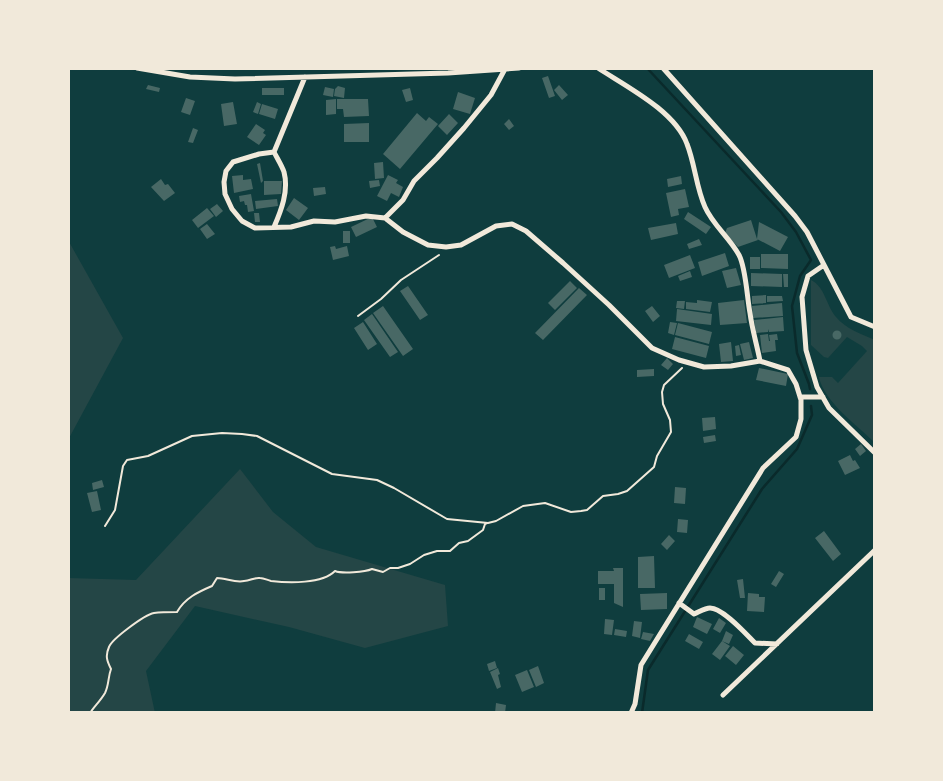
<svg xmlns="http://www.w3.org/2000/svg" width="943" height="781" font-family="Ubuntu,sans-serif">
  <rect width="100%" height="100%" fill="#0f3d3e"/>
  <!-- green -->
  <path fill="#244646" d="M 68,240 L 123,338 L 68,440 Z
    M 811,280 C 825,287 826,305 836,317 C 846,329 861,334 875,340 L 875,443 C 857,425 824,402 819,377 L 832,377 L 838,383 L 867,351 L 862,346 L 847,337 L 828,358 L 824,357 L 811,345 Z
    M 240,469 L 273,512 L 316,547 L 445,585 L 448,626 L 365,648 L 289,627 L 195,606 L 146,671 L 155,713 L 68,713 L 68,578 L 136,580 Z"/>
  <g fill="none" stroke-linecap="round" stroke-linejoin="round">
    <!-- stream -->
    <path stroke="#0a2a2b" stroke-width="2.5" d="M 647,68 L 781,212 L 796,232 L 811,260 L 800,276 L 792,306 L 797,353 L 809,384 L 810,389
      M 642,713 L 648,670 L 762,489 L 797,449 L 812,415 L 811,406"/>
  </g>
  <!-- building -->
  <path fill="#486865" d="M 548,76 L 555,96 L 549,98 L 542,78 Z
    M 148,85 L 160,88 L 159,92 L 146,89 Z
    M 559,85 L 568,95 L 562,100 L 554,90 Z
    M 338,86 L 345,88 L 344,98 L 334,96 L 335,89 Z
    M 325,87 L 334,89 L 333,97 L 323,95 Z
    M 262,88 L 284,88 L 284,95 L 262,95 Z
    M 410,88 L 413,100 L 406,102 L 402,90 Z
    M 458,92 L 475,98 L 470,114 L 453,109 Z
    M 186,98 L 195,101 L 190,115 L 181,112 Z
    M 336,99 L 336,114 L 326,115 L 326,100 Z
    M 337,99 L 368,99 L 369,116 L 344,117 L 343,109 L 337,109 Z
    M 233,102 L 237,124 L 224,126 L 221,104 Z
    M 257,102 L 261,104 L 258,114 L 253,112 Z
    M 262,104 L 278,109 L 275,119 L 259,114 Z
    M 417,113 L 426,121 L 429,117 L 438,124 L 400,169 L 383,154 Z
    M 449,114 L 458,123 L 447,135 L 438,126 Z
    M 509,119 L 514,126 L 509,130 L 504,124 Z
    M 369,123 L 369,142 L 344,142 L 344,124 Z
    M 256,124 L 265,130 L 263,133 L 266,135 L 259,145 L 247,137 Z
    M 193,128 L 198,130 L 193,143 L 188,142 Z
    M 383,162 L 384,178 L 375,179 L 374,163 Z
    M 260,163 L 263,181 L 261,183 L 257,164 Z
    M 243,175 L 243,180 L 251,179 L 253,189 L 234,193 L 232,176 Z
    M 388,175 L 398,180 L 396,183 L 403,187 L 399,197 L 391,193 L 387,201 L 377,196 Z
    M 681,176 L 682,184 L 668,187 L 667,179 Z
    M 161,179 L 165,185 L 168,184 L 175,193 L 164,201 L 151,187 Z
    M 379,180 L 380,186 L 370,188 L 369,181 Z
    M 264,181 L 282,181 L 281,194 L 264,195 Z
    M 325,187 L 326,194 L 314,196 L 313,188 Z
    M 685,189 L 689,207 L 678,209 L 679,215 L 671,217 L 666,193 Z
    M 251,194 L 254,211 L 248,212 L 247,205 L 245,205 L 244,201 L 240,202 L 239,196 Z
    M 294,198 L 308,208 L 299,220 L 286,210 Z
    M 277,199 L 278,206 L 256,209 L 255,201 Z
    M 217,204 L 223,211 L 216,217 L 210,209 Z
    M 207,208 L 214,216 L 198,228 L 192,220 Z
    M 688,212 L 711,227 L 706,234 L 684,219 Z
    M 254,213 L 259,213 L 260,222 L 255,222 Z
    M 372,217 L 377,227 L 356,237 L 351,227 Z
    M 751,220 L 757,239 L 759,222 L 788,237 L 780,251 L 757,239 L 758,240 L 738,247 L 725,233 L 727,228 Z
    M 676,223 L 678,234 L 651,240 L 648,228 Z
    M 207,224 L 215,234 L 207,239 L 200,229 Z
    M 343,231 L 350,231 L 350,243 L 343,243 Z
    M 699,239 L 702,245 L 689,249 L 687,244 Z
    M 335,246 L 336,249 L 347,246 L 349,256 L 333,260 L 330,247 Z
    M 725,253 L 729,266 L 702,276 L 698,262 Z
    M 761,254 L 788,254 L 788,269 L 761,268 Z
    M 690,255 L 695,268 L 669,278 L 664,265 Z
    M 750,257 L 760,257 L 760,269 L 750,269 Z
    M 736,268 L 741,285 L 727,288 L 722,271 Z
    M 690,271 L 692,277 L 680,281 L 678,276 Z
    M 751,273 L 782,274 L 782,287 L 751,286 Z
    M 783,274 L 788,274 L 788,287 L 784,287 Z
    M 570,281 L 577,288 L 555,310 L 548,303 Z
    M 408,286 L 428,315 L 420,320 L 400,291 Z
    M 579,288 L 587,295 L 543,340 L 535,333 Z
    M 766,295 L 766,303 L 752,304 L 752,296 Z
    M 767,296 L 782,296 L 783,301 L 767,302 Z
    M 697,300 L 712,302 L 710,312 L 686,309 L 686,302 L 697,303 Z
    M 744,300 L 747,323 L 720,325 L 718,303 Z
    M 677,301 L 685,301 L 684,309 L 676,308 Z
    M 782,303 L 783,316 L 753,318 L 752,306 Z
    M 383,306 L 413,349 L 403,356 L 373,313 Z
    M 652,306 L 660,316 L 653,322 L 645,311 Z
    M 677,309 L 712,314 L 711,325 L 676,321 Z
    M 372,314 L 398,352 L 390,357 L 364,320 Z
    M 783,317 L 784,331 L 769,332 L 768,329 L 768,332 L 756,333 L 754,320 Z
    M 363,322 L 377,344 L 368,350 L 354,328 Z
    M 670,322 L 677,323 L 674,335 L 668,333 Z
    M 678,323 L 712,332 L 709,344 L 675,335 Z
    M832.5 335a4.5 4.5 0 1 1 9 0a4.5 4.5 0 1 1-9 0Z
    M 768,334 L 769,341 L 770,341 L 769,335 L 777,334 L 778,340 L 775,340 L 776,351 L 762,353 L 760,335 Z
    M 675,337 L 709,346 L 706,358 L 672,349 Z
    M 731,342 L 733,361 L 721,362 L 719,344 Z
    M 749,342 L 753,358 L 744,360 L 740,344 Z
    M 739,345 L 741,355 L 736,356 L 735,346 Z
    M 667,358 L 673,364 L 668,370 L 661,365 Z
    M 759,368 L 788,374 L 786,386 L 756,380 Z
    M 654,369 L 654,376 L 637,377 L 637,370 Z
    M 715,417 L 716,429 L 703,431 L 702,418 Z
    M 715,435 L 716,441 L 704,443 L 703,437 Z
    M 861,444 L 866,451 L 860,456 L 855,449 Z
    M 850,455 L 853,461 L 855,460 L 860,468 L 845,475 L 838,461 Z
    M 102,480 L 104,487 L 93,490 L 92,483 Z
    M 675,487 L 686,488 L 685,504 L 674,503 Z
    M 97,491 L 101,510 L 92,512 L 87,493 Z
    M 678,519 L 688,520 L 687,533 L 677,532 Z
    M 824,531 L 841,554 L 833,561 L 815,538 Z
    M 669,535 L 675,541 L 667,550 L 661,544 Z
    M 654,556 L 655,588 L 638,588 L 638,557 Z
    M 613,568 L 623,568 L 623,607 L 614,603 L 614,584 L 598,584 L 598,571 L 614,571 Z
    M 779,571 L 784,574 L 776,587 L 771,584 Z
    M 743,579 L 745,598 L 740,598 L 737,580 Z
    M 599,588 L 605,588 L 605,600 L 599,600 Z
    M 667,593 L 667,609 L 641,610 L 640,594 Z
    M 748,593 L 759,594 L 759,597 L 765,597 L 764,612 L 747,611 Z
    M 697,617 L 712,624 L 707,634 L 693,627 Z
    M 719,618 L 726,623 L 720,633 L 713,629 Z
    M 605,619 L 614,620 L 612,635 L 604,634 Z
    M 634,621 L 642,622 L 640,638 L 632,636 Z
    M 615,629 L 627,631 L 626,637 L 614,635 Z
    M 726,631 L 733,635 L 729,644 L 722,641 L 730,646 L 720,660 L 712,654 L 722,641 Z
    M 643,632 L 654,634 L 650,641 L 641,639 Z
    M 689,634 L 703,642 L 699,649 L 685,641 Z
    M 733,646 L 744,655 L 736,665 L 725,656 Z
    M 495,661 L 497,668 L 489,671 L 487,664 Z
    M 538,666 L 544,683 L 536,687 L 529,670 Z
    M 498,668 L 500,674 L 498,675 L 501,687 L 497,689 L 490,672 Z
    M 527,670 L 534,687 L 522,692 L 515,675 Z
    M 496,703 L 506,705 L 505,713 L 495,713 Z"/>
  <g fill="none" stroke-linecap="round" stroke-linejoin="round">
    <!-- path -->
    <path stroke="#f1e9da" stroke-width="2" d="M 358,316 L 381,299 L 401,280 L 439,255
      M 105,526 L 115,510 L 123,466 L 127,460 L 148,456 L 192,436 L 222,433 L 242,434 L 257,436 L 332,474 L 377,480 L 394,488 L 447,519 L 488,523 L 496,521 L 523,506 L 545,503 L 571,512 L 581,511 L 587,510 L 603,496 L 618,494 L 627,491 L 654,467 L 657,456 L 671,432 L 670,420 L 663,404 L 662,392 L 664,385 L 682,368
      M 90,713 C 94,707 101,700 105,693 C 109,685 108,677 111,669 C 107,661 105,656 109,647 C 112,639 144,615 154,613 C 161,612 169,612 177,612 C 185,598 198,592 212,586 L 217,578 C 226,578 235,583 244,581 C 250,581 255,577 260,578 C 264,578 267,580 271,581 C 289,583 322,584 335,571 C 342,574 365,572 372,569 L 383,572 L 390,568 L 398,568 L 410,564 L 424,555 L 437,551 L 450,551 L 459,543 L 468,541 L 483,530 L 485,524 L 487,523"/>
    <!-- minor -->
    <path stroke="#f1e9da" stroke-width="5" d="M 137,68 L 190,77 L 235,79 L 448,73 L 519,68
      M 598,68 C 627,87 675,111 687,144 C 695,164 696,187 705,207 C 713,225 729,237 739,255 C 746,268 747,298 750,313 C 752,329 757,345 760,361 L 788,370 L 796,384 L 801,400 L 801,419 L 796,437 L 763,468 L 641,665 L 635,704 L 631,713
      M 663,68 L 795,216 L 807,232 L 851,317 L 875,327
      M 274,152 L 259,154 L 233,162 L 226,171 L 224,182 L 225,194 L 232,209 L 242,221 L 255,228 L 291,227 L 314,221 L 335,222 L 366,216 L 385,218 L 403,232 L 428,245 L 446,247 L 461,245 L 496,226 L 512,224 L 526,231 L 563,263 L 609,305 L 652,348 L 679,360 L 704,367 L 731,366 L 760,361
      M 385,218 L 403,200 L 414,181 L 437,158 L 464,128 L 491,95 L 505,69
      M 274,227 C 281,211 289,191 284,172 C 282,166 277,158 274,152 L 305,77
      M 824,265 L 808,276 L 802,297 L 806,350 L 817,387 L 829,408 L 875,453
      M 800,397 L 823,397
      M 679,603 L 694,614 C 699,612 705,608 710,608 C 723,608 746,634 755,643 L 777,644
      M 723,695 L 875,550"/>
  </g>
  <!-- border -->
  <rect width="943" height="781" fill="none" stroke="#f1e9da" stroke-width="140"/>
</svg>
